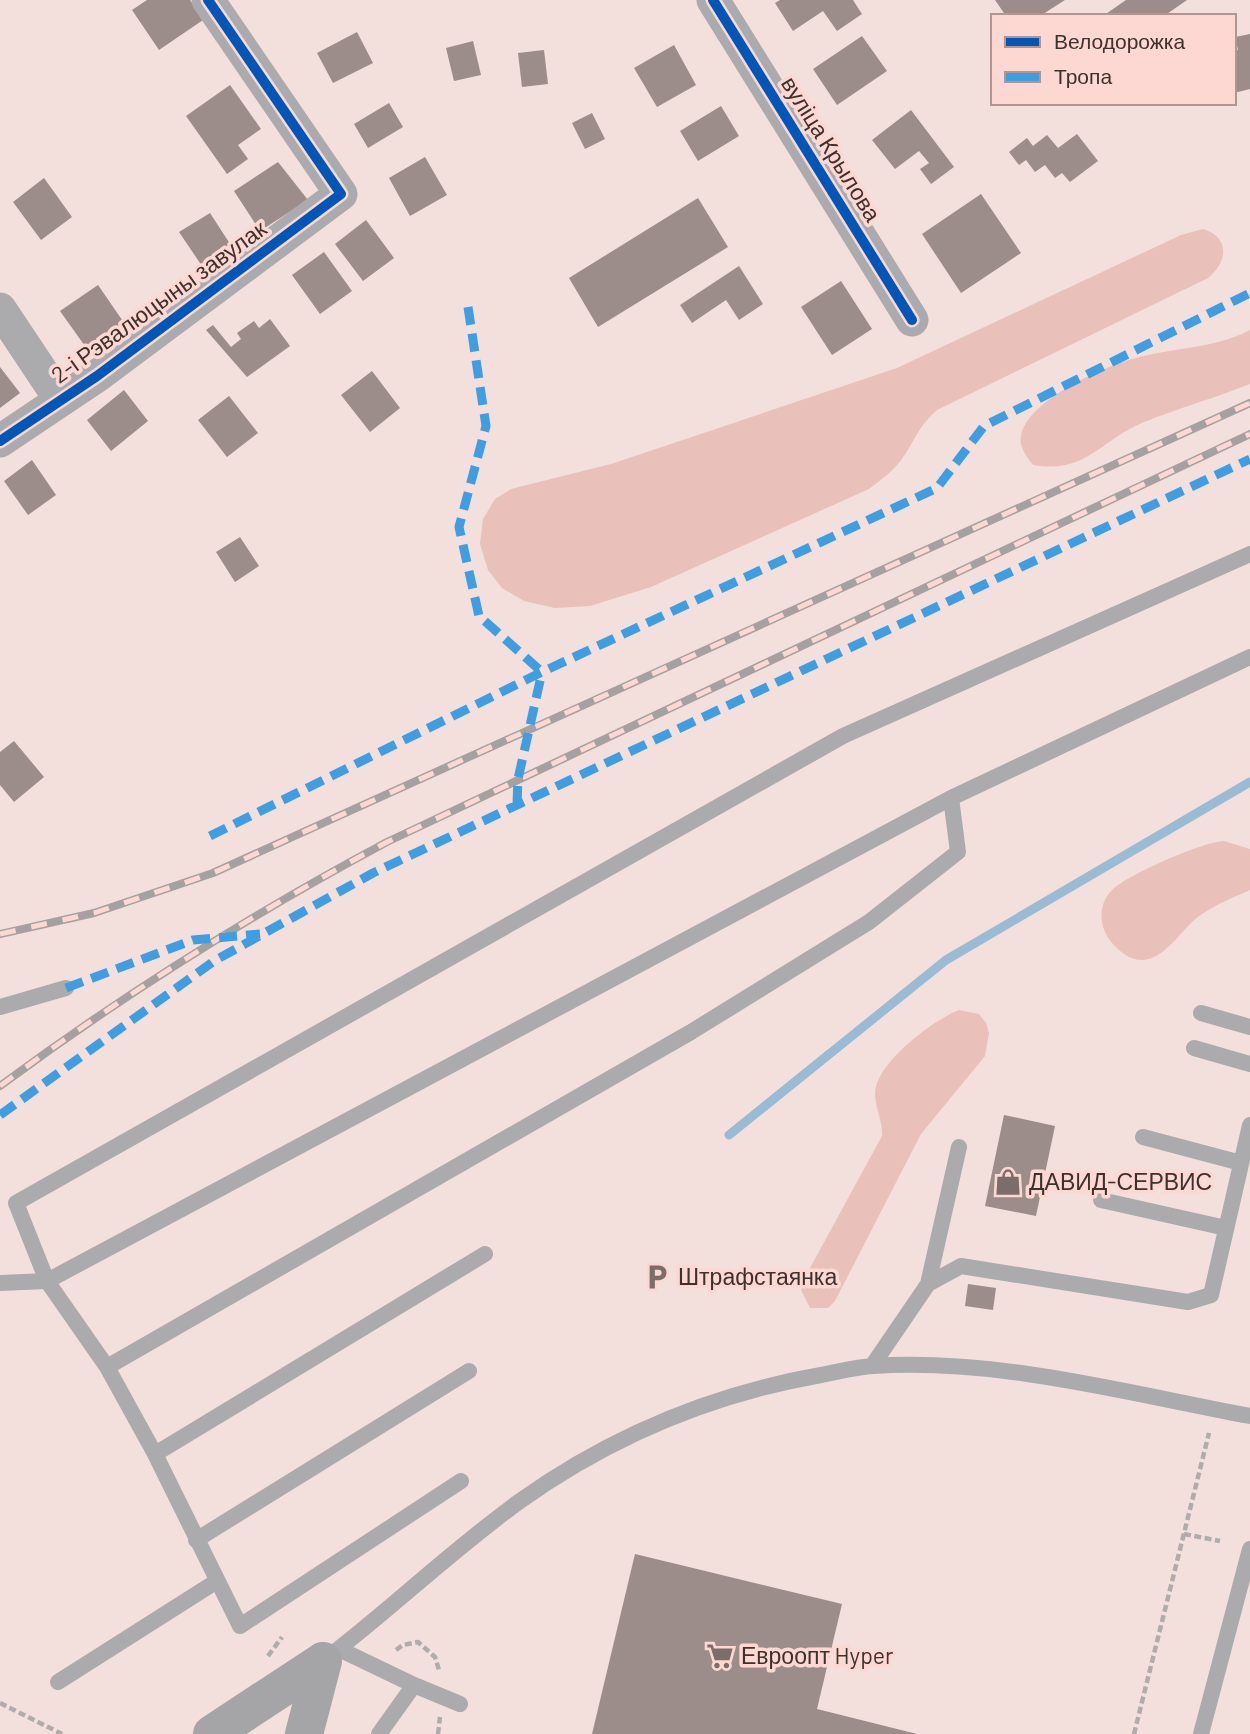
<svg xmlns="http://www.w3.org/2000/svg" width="1250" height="1734" font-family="Barlow,sans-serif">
  <rect width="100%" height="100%" fill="#f3dfdc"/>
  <!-- green -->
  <path fill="#e9c1ba" d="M 1203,229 C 1230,237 1228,262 1208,278 L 937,410 C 918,427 915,440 902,459 C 893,471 881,480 869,489 L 651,587 L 590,606 L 555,608 L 524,601 L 502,588 L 488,570 L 480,544 L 483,519 L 495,499 L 511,489 L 611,464 L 897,368 L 1181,235 Z
    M 1250,330 L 1250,384 C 1215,398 1179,408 1144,422 C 1100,440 1087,474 1033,465 C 1026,456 1019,447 1021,436 C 1027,400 1105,366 1136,358 C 1175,347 1214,349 1250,330 Z
    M 1224,841 L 1250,849 L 1250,890 C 1234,897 1217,904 1202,914 C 1183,926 1168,957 1144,960 C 1131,961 1120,952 1112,943 C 1099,928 1097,905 1112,890 C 1127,875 1202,842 1224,841 Z
    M 959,1010 L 979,1014 L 986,1023 L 989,1033 L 985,1056 L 921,1134 L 835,1301 L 828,1308 L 810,1308 L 801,1290 L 804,1279 L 882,1136 C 883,1121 875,1108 875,1093 C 876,1063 933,1020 959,1010 Z"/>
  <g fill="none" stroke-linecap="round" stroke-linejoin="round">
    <!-- stream -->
    <path stroke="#99bbd3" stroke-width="9" d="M 729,1135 L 946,960 L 1250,782"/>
  </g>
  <!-- building -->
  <path fill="#9c8c8a" d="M 147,0 L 190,0 L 203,20 L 159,50 L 132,10 Z
    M 780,0 L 853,0 L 862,14 L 837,31 L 823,11 L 793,31 L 775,3 Z
    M 995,0 L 1065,0 L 1040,16 L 1006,16 Z
    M 1126,0 L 1187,0 L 1164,16 L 1103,16 Z
    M 357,32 L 373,63 L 333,83 L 317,53 Z
    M 1250,34 L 1250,89 L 1234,93 L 1234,51 L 1238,50 L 1235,37 Z
    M 862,36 L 887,71 L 837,105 L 813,69 Z
    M 473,41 L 481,75 L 454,81 L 446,48 Z
    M 674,45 L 696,85 L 657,107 L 634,68 Z
    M 544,50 L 548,84 L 522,87 L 518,53 Z
    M 230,85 L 261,129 L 238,145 L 248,159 L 227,174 L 186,116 Z
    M 389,103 L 403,127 L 368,148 L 354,124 Z
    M 721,106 L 739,136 L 698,161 L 680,131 Z
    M 911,110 L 954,167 L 931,184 L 920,169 L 929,163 L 919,151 L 895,169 L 872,140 Z
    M 592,113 L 605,139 L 585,149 L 572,123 Z
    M 1077,134 L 1098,161 L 1070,182 L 1062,173 L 1055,178 L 1045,165 L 1035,172 L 1026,160 L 1019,165 L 1009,152 L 1027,138 L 1033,146 L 1047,135 L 1058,148 Z
    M 425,157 L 447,195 L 410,216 L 389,178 Z
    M 278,162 L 308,200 L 260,231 L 234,191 Z
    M 44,178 L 72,217 L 41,240 L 13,202 Z
    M 981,194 L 1021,253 L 961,293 L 922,234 Z
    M 698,198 L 728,247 L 598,327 L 569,278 Z
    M 210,213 L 234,250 L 204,269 L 179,232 Z
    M 366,220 L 394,258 L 363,281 L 335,244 Z
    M 324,252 L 352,291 L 320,314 L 292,275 Z
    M 739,266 L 763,304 L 739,320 L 726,300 L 692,323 L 680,305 Z
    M 841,281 L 872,329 L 832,355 L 801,307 Z
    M 98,285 L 129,330 L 92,356 L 60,311 Z
    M 270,319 L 290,346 L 247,377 L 206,330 L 213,325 L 231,347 L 241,339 L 237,333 L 254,321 L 259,328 Z
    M 0,367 L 20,393 L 0,408 Z
    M 372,371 L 400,408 L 370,432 L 341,395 Z
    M 124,390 L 148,421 L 111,451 L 87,420 Z
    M 229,396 L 258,433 L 227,457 L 198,420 Z
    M 32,460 L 56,495 L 28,515 L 4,481 Z
    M 240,537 L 259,566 L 235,582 L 216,552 Z
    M 14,741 L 44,777 L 14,802 L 0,785 L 0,752 Z
    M 1004,1115 L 1055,1126 L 1036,1216 L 985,1206 Z
    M 968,1284 L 996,1288 L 993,1310 L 965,1306 Z
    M 635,1554 L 842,1604 L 817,1709 L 917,1734 L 592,1734 Z"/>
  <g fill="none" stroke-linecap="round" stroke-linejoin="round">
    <!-- path -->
    <path stroke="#b1acac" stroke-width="4.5" stroke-dasharray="7 3.5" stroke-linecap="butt" d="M 1184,1534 L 1220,1541
      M 396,1650 L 403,1645 L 418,1642 L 435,1657 L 439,1670
      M 268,1656 L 282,1637
      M 0,1703 L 62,1734
      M 438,1734 L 440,1717
      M 1134,1734 L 1209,1433"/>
    <!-- service -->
    <path stroke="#ababad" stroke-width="16" d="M 0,1007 L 66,988
      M 1201,1013 L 1250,1027
      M 1194,1048 L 1250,1064
      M 1143,1137 L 1241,1163
      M 1101,1200 L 1226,1228
      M 0,1283 L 47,1281 L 951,798 L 1250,657
      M 928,1284 L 961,1266 L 1188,1302 L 1211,1295 L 1250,1125
      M 872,1366 L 928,1284 L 959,1147
      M 107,1367 L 691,1032 L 869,922 L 958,852 L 951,798
      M 155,1454 L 485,1254
      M 461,1481 L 240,1626 L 155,1454 L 107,1367 L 47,1281 L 16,1203 L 843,736 L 1250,554
      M 196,1540 L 469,1371
      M 339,1649 L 414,1685 L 379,1734
      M 323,1661 C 390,1610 452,1550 520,1501 C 610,1437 713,1394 821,1375 C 838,1372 856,1367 873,1366 C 1000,1358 1126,1393 1250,1416
      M 58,1682 L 217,1581
      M 414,1685 L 460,1704
      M 1201,1734 L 1250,1549"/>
    <!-- minor -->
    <path stroke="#ababad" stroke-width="33" d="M 713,0 L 912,320
      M 0,309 L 60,399
      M 0,441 L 97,376 L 341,194 L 208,0"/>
    <!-- primary -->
    <path stroke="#a5a4a6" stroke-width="38" d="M 212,1734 L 323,1661
      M 304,1734 L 323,1661"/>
    <defs>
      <path id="rail" d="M 0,934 L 94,913 L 213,873 L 1250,403
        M 0,1086 C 123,995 252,914 387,842 L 1250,434"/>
    </defs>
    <!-- rail casing -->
    <use href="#rail" stroke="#a5a1a1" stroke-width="8"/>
    <!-- rail -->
    <use href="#rail" stroke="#fdd8d2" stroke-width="5" stroke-dasharray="16" stroke-linecap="butt"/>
    <!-- quiet -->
    <path stroke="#3f9de1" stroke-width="9" stroke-dasharray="18 9" stroke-linecap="butt" d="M 468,307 L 486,426 L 459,527 L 479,616 L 542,672
      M 517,804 L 518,779 L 542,672
      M 210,836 L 542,672 L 937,488 L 984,426 L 1250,293
      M 66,988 L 193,940 L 260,934
      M 0,1115 L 214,961 L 373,873 L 1250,459"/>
    <defs>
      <path id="cycleway" d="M 713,0 L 912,320
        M 0,441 L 97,376 L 341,194 L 208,0"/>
    </defs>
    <!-- cycleway casing -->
    <use href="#cycleway" stroke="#fdd8d2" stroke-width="15"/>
    <!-- cycleway -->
    <use href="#cycleway" stroke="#0057b8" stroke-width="10"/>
  </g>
  <!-- icons -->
  <defs>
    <symbol id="shop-bare" viewBox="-9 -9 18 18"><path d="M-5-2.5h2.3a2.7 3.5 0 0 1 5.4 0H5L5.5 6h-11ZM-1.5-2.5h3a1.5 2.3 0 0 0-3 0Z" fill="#7d6d6a" stroke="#fdd8d2" stroke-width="2.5" paint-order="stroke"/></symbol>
    <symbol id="parking-bare" viewBox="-9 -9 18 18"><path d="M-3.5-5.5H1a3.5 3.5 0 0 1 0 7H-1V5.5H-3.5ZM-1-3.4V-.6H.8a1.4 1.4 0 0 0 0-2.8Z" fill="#7d6d6a" stroke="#fdd8d2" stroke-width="2.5" paint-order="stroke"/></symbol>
    <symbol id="supermarket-bare" viewBox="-9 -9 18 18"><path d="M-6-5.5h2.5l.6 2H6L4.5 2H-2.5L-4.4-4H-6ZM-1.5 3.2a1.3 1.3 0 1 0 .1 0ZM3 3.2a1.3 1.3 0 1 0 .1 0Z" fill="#7d6d6a" stroke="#fdd8d2" stroke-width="2.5" paint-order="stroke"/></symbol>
  </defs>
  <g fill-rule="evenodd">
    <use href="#shop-bare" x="989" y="1163" width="38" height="38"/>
    <use href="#parking-bare" x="638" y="1258" width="38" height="38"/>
    <use href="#supermarket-bare" x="701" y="1637" width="38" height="38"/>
  </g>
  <g text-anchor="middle" stroke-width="7" stroke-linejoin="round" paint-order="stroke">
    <!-- street labels -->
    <g font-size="23" fill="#3e302d" stroke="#fdd8d2">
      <text transform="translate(831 149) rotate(58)" y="8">вуліца Крылова</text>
      <text transform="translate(159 302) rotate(-36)" y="8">2-і Рэвалюцыны завулак</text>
    </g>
    <!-- poi labels -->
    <g font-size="23" fill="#3e302d" stroke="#fdd8d2" text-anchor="start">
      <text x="1029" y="1190">ДАВИД-СЕРВИС</text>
      <text x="678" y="1285">Штрафстаянка</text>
      <text x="741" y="1664">Евроопт Hyper</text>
    </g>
  </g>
  <!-- legend -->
  <rect x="991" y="14" width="245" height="91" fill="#fdd8d2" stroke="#b19590" stroke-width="2"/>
  <rect x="1005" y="37" width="35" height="10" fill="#0057b8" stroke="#b19590" stroke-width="2"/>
  <text x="1054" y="49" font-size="21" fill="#3e302d">Велодорожка</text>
  <rect x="1005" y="72" width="35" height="10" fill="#3f9de1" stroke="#b19590" stroke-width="2"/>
  <text x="1054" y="84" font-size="21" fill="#3e302d">Тропа</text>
</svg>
